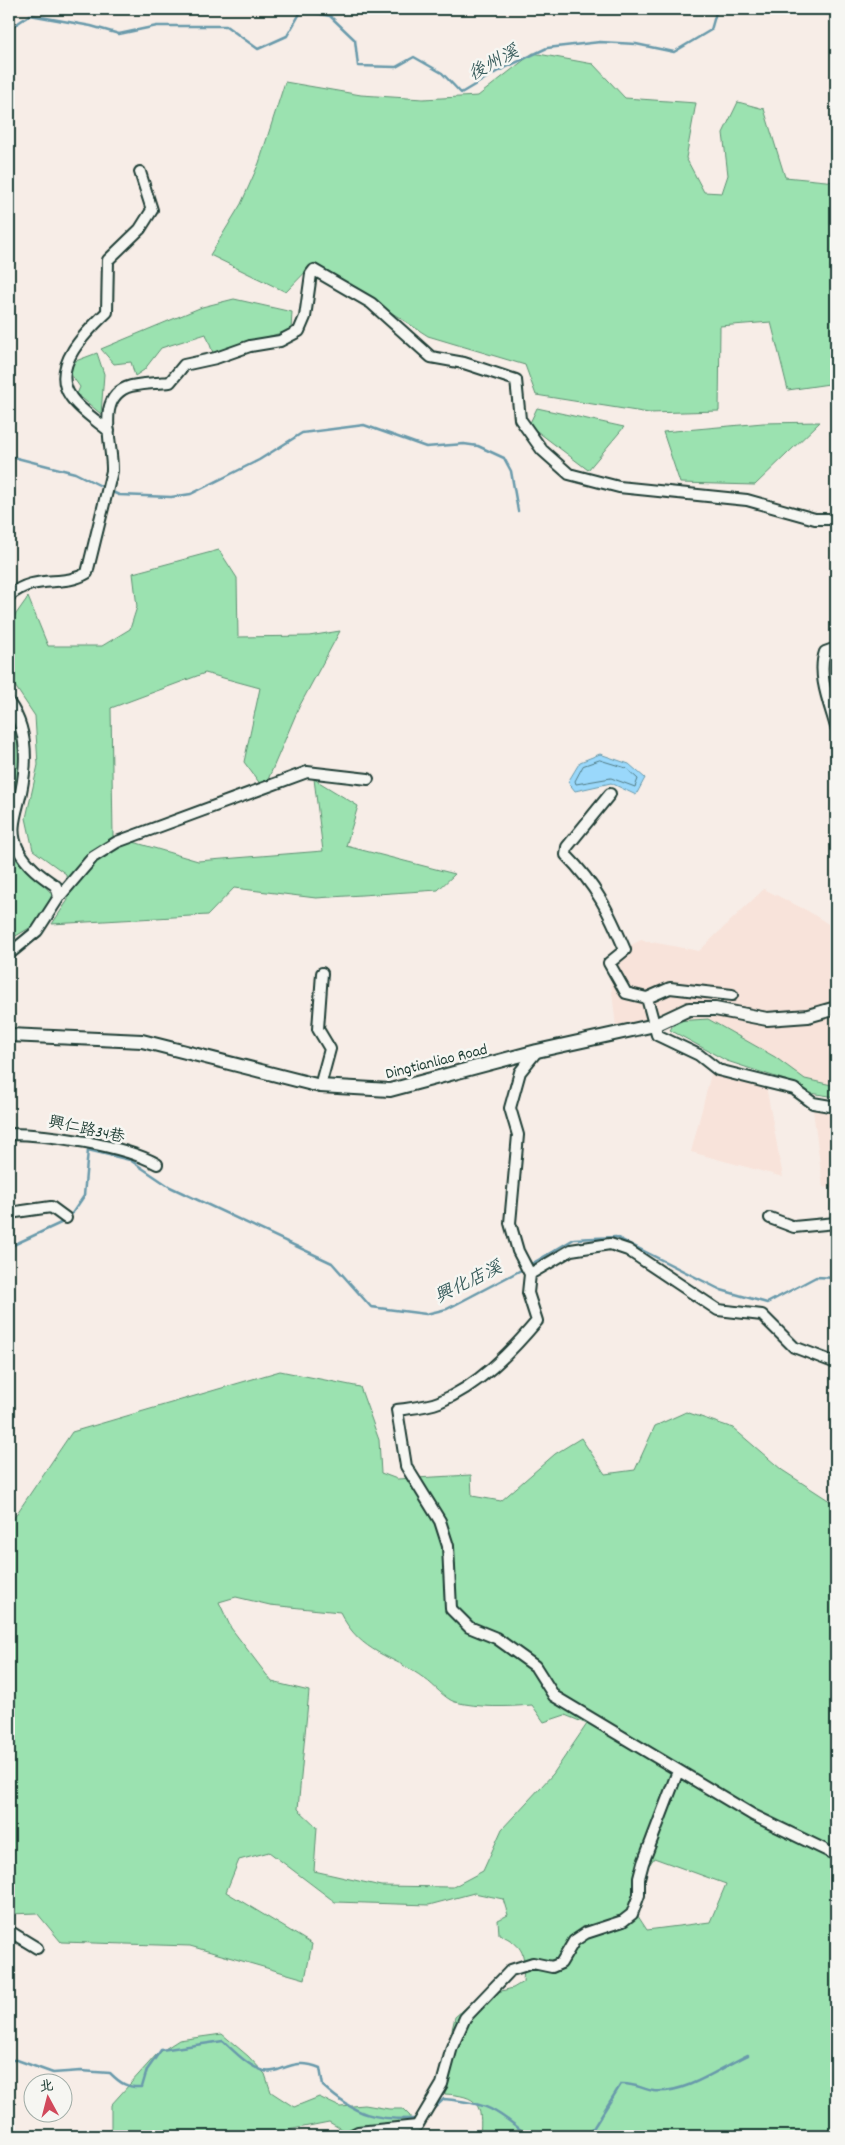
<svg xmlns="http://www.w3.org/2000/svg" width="845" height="2145" font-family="Dekko,'LXGW WenKai TC',sans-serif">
  <rect width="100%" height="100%" fill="#f7ede7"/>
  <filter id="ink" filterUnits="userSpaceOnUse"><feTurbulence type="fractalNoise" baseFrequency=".02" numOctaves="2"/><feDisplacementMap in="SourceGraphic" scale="10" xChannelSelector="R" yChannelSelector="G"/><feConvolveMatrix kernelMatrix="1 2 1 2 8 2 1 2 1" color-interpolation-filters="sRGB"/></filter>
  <g filter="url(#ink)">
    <!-- built -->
    <path fill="#f8e3da" d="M 764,889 L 808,911 L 836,929 L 836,1086 L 805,1080 L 775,1057 L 708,1019 L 616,1027 L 608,957 L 641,940 L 699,951 Z
      M 711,1074 L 766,1086 L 783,1177 L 691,1152 Z
      M 836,1108 L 836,1189 L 823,1187 L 813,1110 Z"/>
    <!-- green -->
    <path fill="#9be2b0" stroke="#5d9072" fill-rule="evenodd" d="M 533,53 L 593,64 L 625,98 L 696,103 L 686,158 L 704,192 L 722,193 L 728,175 L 723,133 L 738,102 L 764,109 L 785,177 L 836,182 L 836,383 L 788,390 L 771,322 L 720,326 L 719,411 L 649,413 L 536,395 L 525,365 L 428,336 L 314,263 L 286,292 L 210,255 L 241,204 L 259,163 L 285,82 L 361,95 L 423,99 L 478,96 Z
      M 234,299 L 292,312 L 291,330 L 213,353 L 206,334 L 161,348 L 144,370 L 135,376 L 131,362 L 114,364 L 101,349 L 202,307 Z
      M 97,353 L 104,374 L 101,414 L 77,394 L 80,387 L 70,373 L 73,362 Z
      M 537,408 L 624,427 L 588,470 L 529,425 Z
      M 820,422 L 755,485 L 680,483 L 663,432 L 763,423 Z
      M 219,550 L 237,578 L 238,637 L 309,636 L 340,631 L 299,707 L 264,789 L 244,762 L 260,688 L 205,673 L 111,708 L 113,836 L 198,861 L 323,851 L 314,779 L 358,806 L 346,846 L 455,874 L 438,890 L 316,898 L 234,888 L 208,915 L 52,924 L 68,900 L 66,874 L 33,850 L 26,818 L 38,765 L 35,716 L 9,677 L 9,624 L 28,597 L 48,646 L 102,646 L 130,629 L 137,607 L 133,573 Z
      M 13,717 L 19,725 L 19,786 L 9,818 L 9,767 Z
      M 9,825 L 18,857 L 52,894 L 43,920 L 9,940 Z
      M 708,1019 L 775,1057 L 805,1079 L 836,1086 L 836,1097 L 810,1093 L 788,1081 L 727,1061 L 670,1030 L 676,1021 Z
      M 280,1371 L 360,1387 L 379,1440 L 381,1473 L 397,1479 L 471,1475 L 472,1496 L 501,1501 L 555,1454 L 581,1438 L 605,1474 L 635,1470 L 655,1426 L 686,1412 L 733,1428 L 782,1470 L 836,1505 L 836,2136 L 480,2136 C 483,2104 478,2096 445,2094 L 442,2072 L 455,2017 L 478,1997 L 513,1988 L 523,1982 C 525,1954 526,1947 499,1934 L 498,1920 L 508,1915 L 503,1899 L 474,1893 L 429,1905 L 335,1902 L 269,1852 L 239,1860 L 226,1892 L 312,1944 L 305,1979 L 190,1946 L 61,1942 L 37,1913 L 9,1914 L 9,1525 L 72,1432 ZM 236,1597 L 270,1605 L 340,1612 C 361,1655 392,1654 425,1679 C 434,1685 445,1699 455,1702 C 479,1708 507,1707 532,1705 L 544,1722 L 565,1715 L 587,1724 L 553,1774 L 502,1829 L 483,1871 L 453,1887 L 381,1886 L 314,1871 L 317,1827 L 298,1809 L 309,1691 L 272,1682 L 231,1628 L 219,1602 ZM 654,1858 L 726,1884 L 710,1922 L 647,1930 L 632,1907 L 636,1884 Z
      M 222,2034 L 248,2056 L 265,2074 L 271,2092 L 294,2107 L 319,2097 L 340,2107 L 365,2105 L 389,2109 L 403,2109 L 410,2116 L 410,2125 L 346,2132 L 329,2122 L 288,2130 L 288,2136 L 111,2135 L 111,2105 L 157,2054 L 179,2040 Z"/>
    <!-- water -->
    <path fill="#9ad8fb" stroke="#699aab" d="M 600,754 L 629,764 L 645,778 L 636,795 L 611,783 L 575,791 L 568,782 L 580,762 Z"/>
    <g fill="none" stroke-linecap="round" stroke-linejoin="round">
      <!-- shore -->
      <path stroke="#507b84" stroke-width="1" d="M 600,760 L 626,768 L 638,779 L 635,787 L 611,778 L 576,784 L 575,781 L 583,766 Z"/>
      <!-- stream -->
      <path stroke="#699aab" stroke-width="2.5" d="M 9,29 L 30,15 L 91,26 L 119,34 L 157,26 L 226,26 L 258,49 L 287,36 L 302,10 L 330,16 L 355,40 L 358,66 L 396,67 L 414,57 L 442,73 L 461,93 L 498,71 L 547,48 L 600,42 L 636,44 L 674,52 L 711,30 L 717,9
        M 9,456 L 75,473 L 105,488
        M 110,491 L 119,495 L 171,497 L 191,494 L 259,460 L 302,433 L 364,425 L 426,447 L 464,444 L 478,446 L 504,458 L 511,471 L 518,511
        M 69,1218 L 84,1196 L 88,1150 L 130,1160 L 170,1187 L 332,1263 L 371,1307 L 426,1314 L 447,1309 L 523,1269
        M 9,1247 L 65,1221
        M 528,1266 L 574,1239 L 616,1237 L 721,1290 L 767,1303 L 816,1277 L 836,1278
        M 9,2060 L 17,2060 L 53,2073 L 81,2071 L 110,2073 C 120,2083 127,2088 142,2087 L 147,2070 L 161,2050 L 223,2041 C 235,2052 248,2066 264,2071 C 281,2075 292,2056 320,2068 L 323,2086 C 356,2116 375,2120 418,2119
        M 432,2110 L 444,2099 C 487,2103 496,2109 528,2136
        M 586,2136 L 594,2127 L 621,2084 C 634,2083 642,2089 654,2091 C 686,2094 720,2068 748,2055"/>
      <defs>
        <path id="minor" d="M 109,431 C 97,421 80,410 71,397 C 49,367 87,331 107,312 L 108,260 L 140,229 L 152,210 L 140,172
          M 9,596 C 35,573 62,588 87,573 L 112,471 C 113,444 94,396 131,386 C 143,383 158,383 170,382 L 184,365 L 216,358 L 250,346 L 280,341 L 299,331 L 305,317 L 311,274 L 314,270 L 371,303 L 431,357 L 464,363 L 516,380 L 520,419 L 542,450 L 569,474 L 619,487 L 747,500 L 815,519 L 836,519
          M 836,648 L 825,652 C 817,675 830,705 836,727
          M 9,703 C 28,729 27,763 21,792 C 17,811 8,830 18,849 C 27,866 41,876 56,886 L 59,897 L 37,931 L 9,954
          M 610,794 L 567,847 L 566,855 C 596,885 609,912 625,950 L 609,963 L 626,993 L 647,998 L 657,1035 L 699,1055 L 718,1070 L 794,1089 L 813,1103 L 836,1107
          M 59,897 L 93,857 L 117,842 L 307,772 L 368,779
          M 647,998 L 670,988 L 732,995
          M 537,1051 L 520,1072 L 510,1108 L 518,1135 L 510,1223 L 518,1251 L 530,1274 L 528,1293 L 537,1321 C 510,1353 478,1386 439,1402 C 427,1407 410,1408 397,1410 L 406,1466 L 440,1521 L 448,1546 L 451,1609 L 469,1627 L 496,1638 L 535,1666 L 554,1696 L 753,1815 L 836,1855
          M 320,1086 L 330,1049 L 318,1029 L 322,973
          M 9,1134 C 48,1134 123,1145 157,1164
          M 9,1213 L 51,1207 L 66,1218
          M 770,1218 L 794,1227 L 836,1223
          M 530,1274 L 571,1250 L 610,1244 L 628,1250 L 718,1310 L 762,1315 L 794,1347 L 836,1363
          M 9,1931 L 37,1948
          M 350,2136 L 358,2132 L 417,2126 L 442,2084 L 452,2047 L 465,2018 L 511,1970 L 533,1963 L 552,1967 L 561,1963 L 574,1941 L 586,1933 L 623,1921 L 632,1914 L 639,1895 L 639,1878 L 643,1863 L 678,1771"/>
        <path id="tertiary" d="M 9,1035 L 142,1041 L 320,1086 L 390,1090 L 537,1051 L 655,1025 L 689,1009 L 715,1009 L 767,1019 L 808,1016 L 836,1008"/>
      </defs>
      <!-- minor casing -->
      <use href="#minor" stroke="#1f3d34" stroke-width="14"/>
      <!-- tertiary casing -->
      <use href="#tertiary" stroke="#1f3d34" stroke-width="16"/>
      <!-- minor -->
      <use href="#minor" stroke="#f6f6f2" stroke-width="10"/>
      <!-- tertiary -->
      <use href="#tertiary" stroke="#f6f6f2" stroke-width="12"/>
    </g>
  </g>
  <g text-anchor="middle" stroke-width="5" stroke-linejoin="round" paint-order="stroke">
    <!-- street labels -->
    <g font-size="16" fill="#1f3d34" stroke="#f6f6f2">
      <text transform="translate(436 1060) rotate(-14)" y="6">Dingtianliao Road</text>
      <text transform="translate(87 1128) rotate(12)" y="6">興仁路34巷</text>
    </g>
    <!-- water labels -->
    <g font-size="18" font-style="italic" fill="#385c5c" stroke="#f6f6f2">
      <text transform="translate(493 62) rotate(-28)" y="6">後州溪</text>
      <text transform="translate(468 1281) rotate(-26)" y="6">興化店溪</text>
    </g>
  </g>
  <!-- margin -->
  <rect width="845" height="2145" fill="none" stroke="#f6f6f2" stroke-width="30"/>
  <rect x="15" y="15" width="815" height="2115" fill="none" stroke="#1f3d34" stroke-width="2" filter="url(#ink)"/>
  <!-- north arrow -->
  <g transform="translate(48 2098) rotate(353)"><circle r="24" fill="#f6f6f2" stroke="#a0aca6"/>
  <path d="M0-4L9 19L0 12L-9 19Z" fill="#d1495b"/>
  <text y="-8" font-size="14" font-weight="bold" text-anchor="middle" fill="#1f3d34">北</text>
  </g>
</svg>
